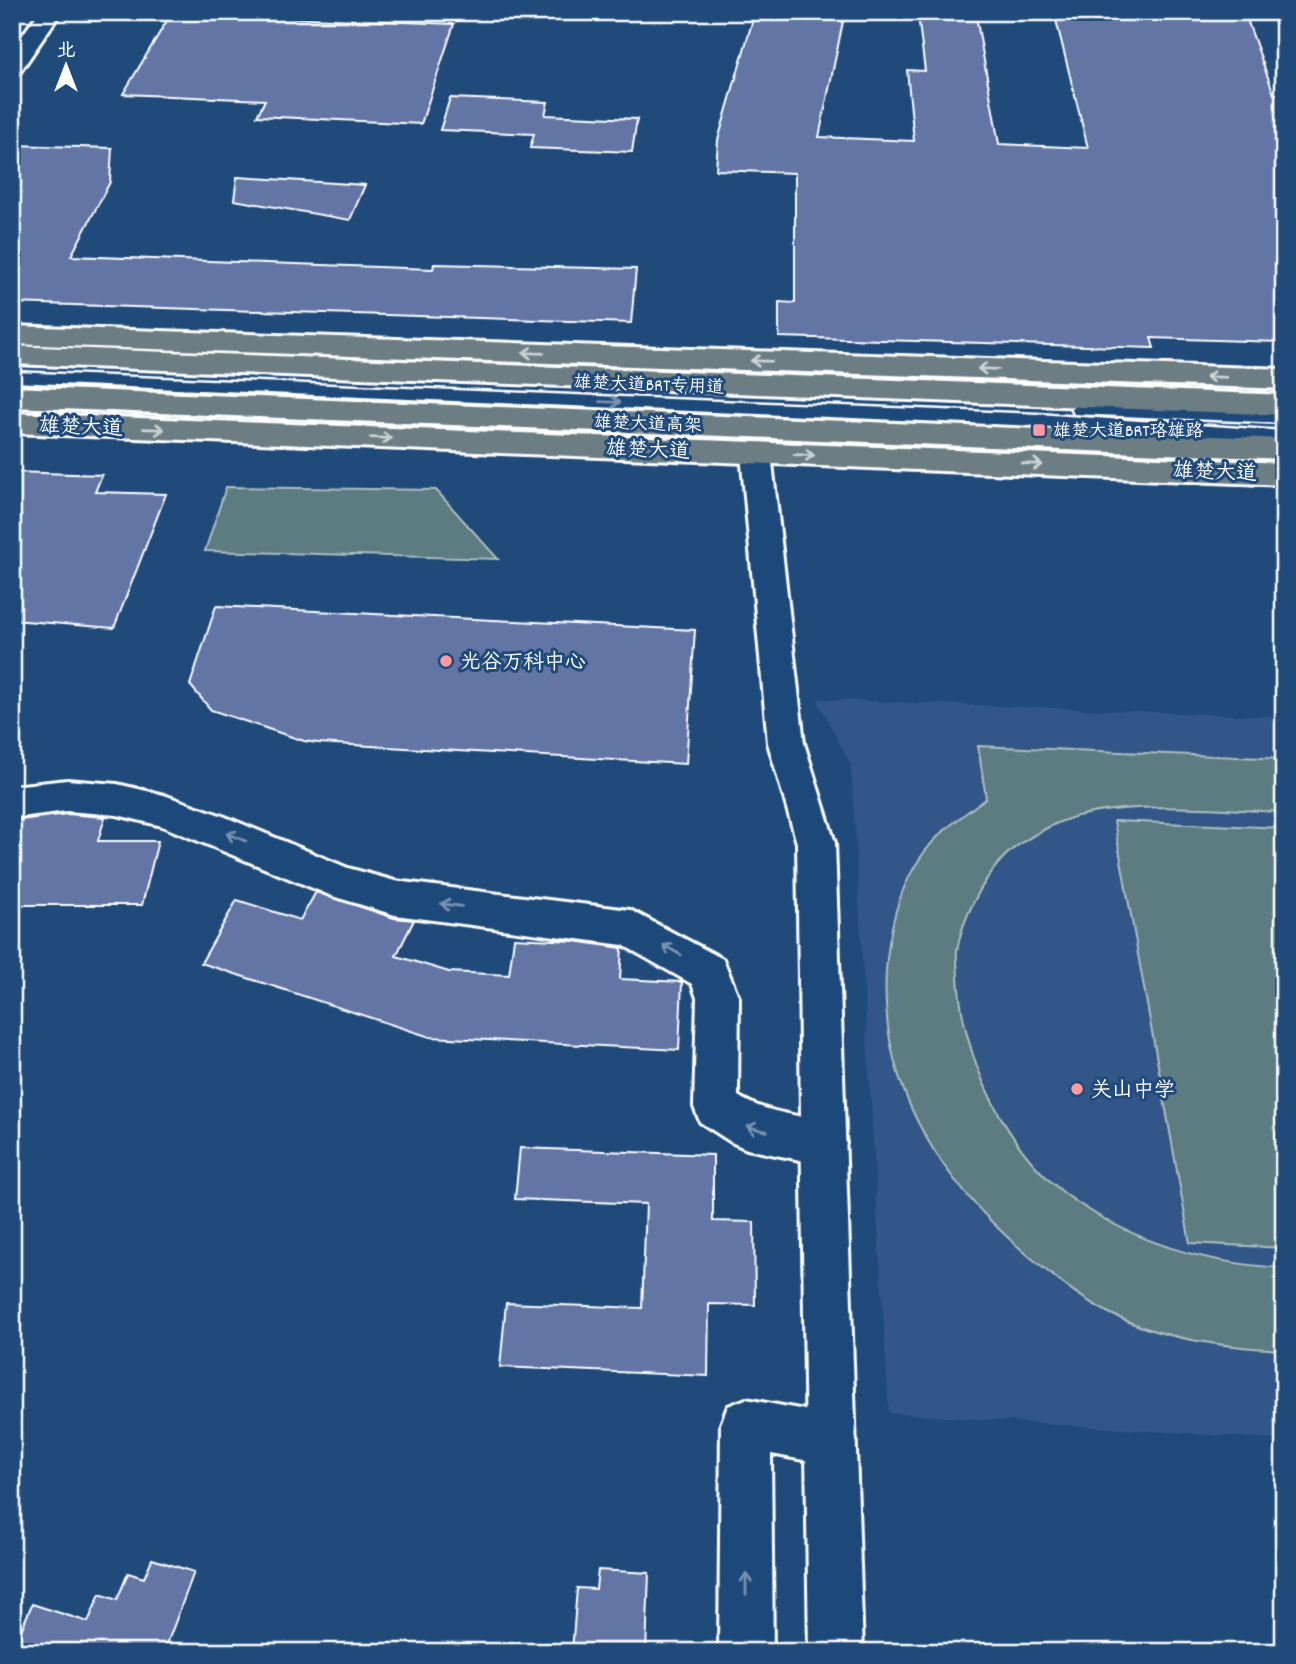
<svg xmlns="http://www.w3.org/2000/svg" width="1296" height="1664" font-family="Dekko,'LXGW WenKai TC',sans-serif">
  <rect width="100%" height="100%" fill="#1f4a7a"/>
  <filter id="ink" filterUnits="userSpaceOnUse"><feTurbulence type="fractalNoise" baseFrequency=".0143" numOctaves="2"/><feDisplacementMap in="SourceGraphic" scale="14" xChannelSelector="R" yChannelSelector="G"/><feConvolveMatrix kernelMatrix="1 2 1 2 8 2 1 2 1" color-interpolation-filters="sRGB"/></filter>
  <g filter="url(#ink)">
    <!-- built -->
    <path fill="#335787" d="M 817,699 L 1284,717 L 1284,1440 L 889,1413 L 851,766 Z"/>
    <!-- green -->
    <path fill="#5c7c81" stroke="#aebec0" stroke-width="2" d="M 226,487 L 436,490 L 498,559 L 205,551 Z
      M 978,746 L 1284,759 L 1284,812 C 1220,810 1109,797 1053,825 C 1038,832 1016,845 1004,857 C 983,879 961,921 957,951 C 956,959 958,969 958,977 C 963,1059 1006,1153 1075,1201 C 1138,1244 1208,1264 1284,1268 L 1284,1350 C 1225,1347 1163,1340 1109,1313 C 1078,1297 1050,1274 1023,1251 C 935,1175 875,1079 887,958 C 891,921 901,884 923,854 C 939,831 964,815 986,798 Z
      M 1114,821 L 1284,828 L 1284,1248 L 1190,1243 Z"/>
    <!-- building -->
    <path fill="#6375a5" stroke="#fff" stroke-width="2" d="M 172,12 L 285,12 L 283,17 L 454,24 L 421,124 L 257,116 L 265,100 L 123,94 Z
      M 755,12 L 845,12 L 819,137 L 914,141 L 907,70 L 925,71 L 918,15 L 976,16 L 999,144 L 1088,148 L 1054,12 L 1246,17 L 1274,94 L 1284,94 L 1284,342 L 1151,338 L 1154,348 L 779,337 L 779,302 L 795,303 L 795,173 L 716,170 L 718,140 Z
      M 450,98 L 548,102 L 545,115 L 637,119 L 632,152 L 530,148 L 534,134 L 440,130 Z
      M 12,145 L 112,148 L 110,182 L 71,256 L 433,269 L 434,264 L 636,269 L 631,323 L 12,303 Z
      M 237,177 L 365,185 L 350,220 L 234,200 Z
      M 12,472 L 102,475 L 95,492 L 166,494 L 114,628 L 12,620 Z
      M 216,606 L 695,630 L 686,764 L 318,743 L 304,741 L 211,710 L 190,685 Z
      M 67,814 L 105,817 L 98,841 L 158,841 L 142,905 L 12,905 L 12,821 Z
      M 316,892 L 394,918 L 414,920 L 396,956 L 449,972 L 509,975 L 514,938 L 574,941 L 622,948 L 620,979 L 682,982 L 679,1050 L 430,1037 L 201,963 L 237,900 L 300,920 Z
      M 520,1148 L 713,1155 L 713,1221 L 754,1222 L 755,1305 L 709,1304 L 708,1376 L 500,1367 L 506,1303 L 642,1308 L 646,1204 L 515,1199 Z
      M 152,1559 L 194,1572 L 164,1652 L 12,1652 L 32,1604 L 88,1622 L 100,1594 L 117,1600 L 128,1573 L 144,1578 Z
      M 598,1570 L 649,1573 L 646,1652 L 572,1652 L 577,1588 L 596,1589 Z"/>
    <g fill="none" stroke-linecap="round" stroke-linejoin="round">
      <defs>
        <path id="service" d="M 12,372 L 1037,414 L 1284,431 L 1284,443 L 1037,426 L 12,382 Z
          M 1080,405 L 1284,412 L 1284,423 L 1074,414 L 1072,410 L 1074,406 Z"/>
        <path id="minor" d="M 67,780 L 117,784 L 164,795 L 223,816 L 348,868 L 395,881 L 630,910 L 723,959 L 739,998 L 738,1096 C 769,1116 806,1114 840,1127 L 846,1143 L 840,1159 L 824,1165 L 747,1149 L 731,1142 L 700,1122 L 694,1107 L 697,998 L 692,984 L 623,945 L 395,915 L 332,896 L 162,826 L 117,815 L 67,811 L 12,818 L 12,786 Z
          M 746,1399 L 831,1415 L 849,1422 L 856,1440 L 849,1458 L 831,1465 L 771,1454 L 773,1652 L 719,1652 L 721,1424 L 728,1406 Z"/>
        <path id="tertiary" d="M 756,443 L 767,447 L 771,454 L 804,743 L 835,843 L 863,1652 L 809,1652 L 797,843 L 768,743 L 741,454 L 745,447 Z"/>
        <path id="secondary" d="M 39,12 L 61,12 L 20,72 L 12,74 L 12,50 Z"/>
        <path id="primary" d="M 12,326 L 1284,369 L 1284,389 L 12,344 Z
          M 12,413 L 1284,463 L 1284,485 L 12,433 Z"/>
        <path id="trunk" d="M 12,346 L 1284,395 L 1284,415 L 12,364 Z
          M 12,387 L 1284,439 L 1284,459 L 12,407 Z"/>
      </defs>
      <!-- service casing -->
      <use href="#service" stroke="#fff" stroke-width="5"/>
      <!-- minor casing -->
      <use href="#minor" stroke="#fff" stroke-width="6"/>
      <!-- tertiary casing -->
      <use href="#tertiary" stroke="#fff" stroke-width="6"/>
      <!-- secondary casing -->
      <use href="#secondary" stroke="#fff" stroke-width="6"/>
      <!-- primary casing -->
      <use href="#primary" stroke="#fff" stroke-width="6"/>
      <!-- trunk casing -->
      <use href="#trunk" stroke="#fff" stroke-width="6"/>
      <!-- service -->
      <use href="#service" fill="#1f4a7a" fill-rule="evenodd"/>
      <!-- minor -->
      <use href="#minor" fill="#1f4a7a" fill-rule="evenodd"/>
      <!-- tertiary -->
      <use href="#tertiary" fill="#1f4a7a" fill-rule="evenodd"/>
      <!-- secondary -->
      <use href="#secondary" fill="#1f4a7a" fill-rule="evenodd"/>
      <!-- primary -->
      <use href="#primary" fill="#6c7e84" fill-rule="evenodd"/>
      <!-- trunk -->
      <use href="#trunk" fill="#6c7e84" fill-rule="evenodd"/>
    </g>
    <!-- one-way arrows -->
    <defs><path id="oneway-shaft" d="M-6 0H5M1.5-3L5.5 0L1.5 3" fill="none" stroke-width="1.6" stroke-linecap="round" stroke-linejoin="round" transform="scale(1.75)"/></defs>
    <g stroke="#ccd2d4">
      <use href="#oneway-shaft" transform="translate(533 353) rotate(-178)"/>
      <use href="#oneway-shaft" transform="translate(761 361) rotate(-178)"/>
      <use href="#oneway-shaft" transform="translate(988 369) rotate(-178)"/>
      <use href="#oneway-shaft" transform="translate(1216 377) rotate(-178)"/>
      <use href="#oneway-shaft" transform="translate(154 429) rotate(2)"/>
      <use href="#oneway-shaft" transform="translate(381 438) rotate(2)"/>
      <use href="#oneway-shaft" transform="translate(804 455) rotate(2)"/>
      <use href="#oneway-shaft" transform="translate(1032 464) rotate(2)"/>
    </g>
    <g stroke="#7992af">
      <use href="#oneway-shaft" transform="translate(610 402) rotate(2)"/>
      <use href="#oneway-shaft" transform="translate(236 837) rotate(-157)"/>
      <use href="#oneway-shaft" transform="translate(451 905) rotate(-173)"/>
      <use href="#oneway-shaft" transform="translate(672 950) rotate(-151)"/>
      <use href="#oneway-shaft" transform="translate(757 1129) rotate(-167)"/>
      <use href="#oneway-shaft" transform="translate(746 1584) rotate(-90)"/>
    </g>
  </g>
  <!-- markers -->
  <g fill="#ff9aa2" stroke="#1f4a7a" stroke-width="2.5">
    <rect x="1032" y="423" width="14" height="14" rx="3.5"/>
    <circle cx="446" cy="661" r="7"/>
    <circle cx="1077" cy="1089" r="7"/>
  </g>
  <g text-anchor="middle" stroke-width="6" stroke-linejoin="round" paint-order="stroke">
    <!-- far-street labels -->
    <g font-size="18" fill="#fff" stroke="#1f4a7a">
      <text transform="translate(649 384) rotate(2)" y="6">雄楚大道BRT专用道</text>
      <text transform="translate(648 423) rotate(2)" y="6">雄楚大道高架</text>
    </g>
    <!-- far-poi labels -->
    <g font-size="18" fill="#fff" stroke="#1f4a7a" text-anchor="start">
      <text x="1053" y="436">雄楚大道BRT珞雄路</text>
    </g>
    <!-- street labels -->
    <g font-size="21" fill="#fff" stroke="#1f4a7a">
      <text transform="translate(81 426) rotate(2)" y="7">雄楚大道</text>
      <text transform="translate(648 449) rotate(2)" y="7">雄楚大道</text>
      <text transform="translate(1215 471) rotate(2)" y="7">雄楚大道</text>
    </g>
    <!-- poi labels -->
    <g font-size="21" fill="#fff" stroke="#1f4a7a" text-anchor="start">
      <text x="460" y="668">光谷万科中心</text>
      <text x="1091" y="1096">关山中学</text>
    </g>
  </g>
  <!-- margin -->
  <rect width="1296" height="1664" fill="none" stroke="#1f4a7a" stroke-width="42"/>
  <rect x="21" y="21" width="1254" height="1622" fill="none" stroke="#fff" stroke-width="2.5" filter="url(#ink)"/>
  <!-- north arrow -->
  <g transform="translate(66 66)" stroke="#1f4a7a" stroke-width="5" paint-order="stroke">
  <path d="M0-5L12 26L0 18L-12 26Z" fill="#ffffff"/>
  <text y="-10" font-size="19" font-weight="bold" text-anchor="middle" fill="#ffffff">北</text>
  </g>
</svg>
